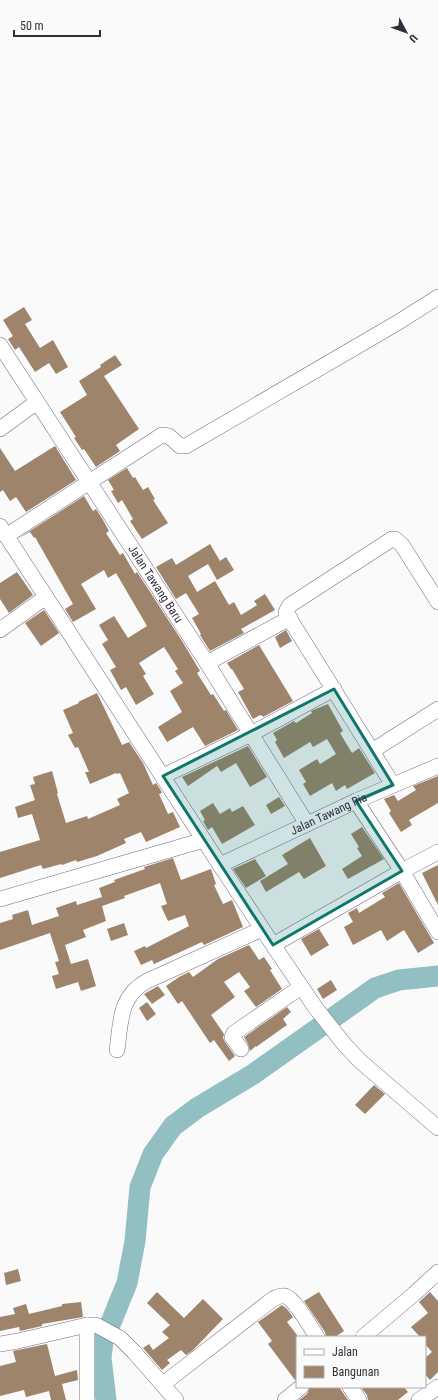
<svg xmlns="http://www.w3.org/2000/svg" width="438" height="1400" font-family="'Roboto Condensed',sans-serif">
  <rect width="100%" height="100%" fill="#fafafa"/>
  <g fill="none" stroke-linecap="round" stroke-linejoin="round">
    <!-- river -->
    <path stroke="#92c0c2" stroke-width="21" d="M 106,1400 L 101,1358 L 103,1342 L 127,1283 L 135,1241 L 140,1187 L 153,1154 L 173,1126 L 197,1108 L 252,1075 L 375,988 L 399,980 L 438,976"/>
  </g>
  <!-- building -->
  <path fill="#9e846a" d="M 24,307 L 32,320 L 25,324 L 40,348 L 53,340 L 68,367 L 56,374 L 49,363 L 35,372 L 19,347 L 15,350 L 8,339 L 13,336 L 3,320 Z
    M 115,355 L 122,365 L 104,376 L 139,429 L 116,445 L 120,451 L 96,467 L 84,449 L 82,450 L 74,438 L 76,437 L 60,412 L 87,395 L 79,381 L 101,367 L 100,365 Z
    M 55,446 L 76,480 L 26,512 L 16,497 L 10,501 L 3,490 L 0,492 L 0,448 L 15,471 Z
    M 127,468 L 133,478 L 135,477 L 143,490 L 148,487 L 155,499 L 153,500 L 168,523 L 142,539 L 130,521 L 133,519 L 122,500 L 118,503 L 111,491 L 114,490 L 108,480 Z
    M 84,496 L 93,511 L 96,509 L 103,520 L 109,531 L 106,533 L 120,555 L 123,553 L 135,574 L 137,572 L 182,641 L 200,671 L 197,673 L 211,695 L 213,694 L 224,711 L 226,710 L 238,730 L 205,746 L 193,727 L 167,742 L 158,727 L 182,712 L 170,691 L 183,683 L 175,671 L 178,669 L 164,647 L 139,663 L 146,674 L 143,676 L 154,694 L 136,705 L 126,687 L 121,690 L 110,670 L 116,667 L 102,644 L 108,640 L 99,625 L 114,616 L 128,638 L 147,626 L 116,573 L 108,578 L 104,570 L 81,584 L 96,609 L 73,622 L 65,609 L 73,604 L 35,537 L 34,538 L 30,532 L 19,538 Z
    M 210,544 L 220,561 L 226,557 L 234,570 L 217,580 L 208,564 L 188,576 L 197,592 L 215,581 L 229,605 L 234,602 L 241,615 L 257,605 L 254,601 L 265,594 L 275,610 L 241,629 L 244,633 L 210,651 L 200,635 L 201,634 L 192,618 L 199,614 L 186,593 L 176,599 L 156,567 L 172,558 L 176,565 Z
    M 17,572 L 33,595 L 9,613 L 0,599 L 0,583 Z
    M 44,610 L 59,633 L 41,646 L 25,623 Z
    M 286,630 L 292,641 L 280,648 L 275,637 Z
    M 259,645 L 293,701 L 263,717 L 262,715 L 261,716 L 260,715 L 253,719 L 238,692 L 244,689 L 232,669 L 231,669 L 227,663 Z
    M 97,693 L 122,745 L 129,742 L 143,763 L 153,785 L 156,783 L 160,789 L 162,793 L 159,794 L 168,814 L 173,812 L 180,827 L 146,842 L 141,832 L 124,839 L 126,843 L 97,856 L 77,862 L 76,860 L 62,865 L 61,864 L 43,869 L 41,865 L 0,878 L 0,852 L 40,840 L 32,814 L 18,818 L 15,807 L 35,800 L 30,785 L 35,784 L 33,777 L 52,771 L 58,793 L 57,794 L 66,823 L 87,816 L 88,819 L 120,805 L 117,799 L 129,793 L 120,773 L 117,774 L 116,773 L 90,784 L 85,772 L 89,772 L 78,747 L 75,748 L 68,735 L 73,733 L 63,710 L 79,703 L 78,702 Z
    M 328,704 L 343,731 L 340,733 L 352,753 L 359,748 L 375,773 L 347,789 L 345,785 L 336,791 L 332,783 L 310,796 L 303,784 L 306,782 L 299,770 L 317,759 L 320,764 L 336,754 L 327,739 L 313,747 L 310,742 L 284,758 L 275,742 L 277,740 L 273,733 L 294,721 L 296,723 L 312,713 L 311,711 Z
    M 248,746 L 267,777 L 250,787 L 236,763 L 221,772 L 217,766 L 188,786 L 182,777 Z
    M 438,776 L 438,803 L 409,820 L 412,825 L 401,832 L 389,813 L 391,811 L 384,799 L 394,795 L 398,801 L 416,790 L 413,786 Z
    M 279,797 L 285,806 L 271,814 L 266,805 Z
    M 213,803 L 220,814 L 230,808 L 232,812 L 243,806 L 255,825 L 222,844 L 212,827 L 208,830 L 203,821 L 205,820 L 200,811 Z
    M 362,827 L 384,859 L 348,879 L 342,869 L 362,856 L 357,848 L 359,847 L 351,834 Z
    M 310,838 L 326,866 L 304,879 L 299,872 L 266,892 L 260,881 L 288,864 L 282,855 Z
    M 173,858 L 181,880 L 211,869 L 216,884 L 214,885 L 223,904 L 232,900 L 243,927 L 204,945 L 202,942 L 154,964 L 152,960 L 141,965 L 134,951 L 145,946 L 146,948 L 189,926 L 185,915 L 168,921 L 161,906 L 167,904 L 160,883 L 124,896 L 125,898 L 102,906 L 106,921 L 83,930 L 86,937 L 65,945 L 71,964 L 88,959 L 96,986 L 81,991 L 78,982 L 56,989 L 52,976 L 59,974 L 55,962 L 59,961 L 50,933 L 0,950 L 0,923 L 13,919 L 12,915 L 28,910 L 32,925 L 59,916 L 56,908 L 76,901 L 77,905 L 102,897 L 99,888 L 115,882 L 114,880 L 145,869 L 144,867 Z
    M 255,859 L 266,876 L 246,888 L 233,869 Z
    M 438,865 L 438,905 L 422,873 Z
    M 399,883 L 434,943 L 418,953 L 404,930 L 387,941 L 381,930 L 353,945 L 344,927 L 353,922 L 348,913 L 357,908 L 359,913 L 385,897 L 382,893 Z
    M 124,923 L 128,935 L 111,941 L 107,929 Z
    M 319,929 L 329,945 L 311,956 L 301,939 Z
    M 249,945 L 259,960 L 264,957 L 272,969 L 270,970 L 282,989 L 256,1007 L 244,991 L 250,987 L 239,972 L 224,982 L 235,997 L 211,1015 L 224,1034 L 223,1038 L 225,1042 L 235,1056 L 229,1061 L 214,1040 L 210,1043 L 182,1001 L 178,1004 L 166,986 L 179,977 L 189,972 L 193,977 L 218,959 Z
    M 331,980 L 337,990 L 323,999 L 317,989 Z
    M 158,986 L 165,995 L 152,1004 L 144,994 Z
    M 147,1002 L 156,1014 L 147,1021 L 139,1008 Z
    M 287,1007 L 291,1012 L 283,1019 L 287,1025 L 256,1047 L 256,1046 L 250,1051 L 248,1044 L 244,1037 Z
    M 374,1085 L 385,1094 L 365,1114 L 355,1105 Z
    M 18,1269 L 21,1281 L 6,1285 L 4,1273 Z
    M 157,1292 L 184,1318 L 203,1299 L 223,1319 L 192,1351 L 186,1355 L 181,1350 L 167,1360 L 170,1363 L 162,1370 L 143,1348 L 149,1344 L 153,1350 L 169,1338 L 162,1332 L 170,1325 L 147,1303 Z
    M 319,1292 L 344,1331 L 335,1337 L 326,1337 L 325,1332 L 304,1301 Z
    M 430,1292 L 438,1301 L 438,1372 L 430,1380 L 425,1374 L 425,1358 L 432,1352 L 425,1344 L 425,1337 L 420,1337 L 411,1327 L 428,1313 L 419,1302 Z
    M 81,1302 L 83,1317 L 42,1324 L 42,1326 L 20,1331 L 19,1327 L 0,1331 L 0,1317 L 15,1314 L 13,1308 L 26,1304 L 29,1314 L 62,1306 L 62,1304 Z
    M 282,1305 L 287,1309 L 293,1317 L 287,1322 L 297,1335 L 297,1379 L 295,1380 L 268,1344 L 272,1341 L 258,1322 Z
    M 47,1344 L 55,1376 L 77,1370 L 78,1380 L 62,1384 L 66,1400 L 51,1400 L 49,1391 L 26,1397 L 24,1390 L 0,1396 L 0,1366 L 16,1362 L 13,1351 Z
    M 310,1387 L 339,1387 L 348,1400 L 299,1400 L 307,1394 Z
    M 365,1387 L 404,1387 L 408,1392 L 398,1400 L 368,1400 L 367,1395 L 362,1389 Z"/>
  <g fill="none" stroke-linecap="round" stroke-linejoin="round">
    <defs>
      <g id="minor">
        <path id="s1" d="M 0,345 L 207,663 L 307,824"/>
        <path d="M 0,429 L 37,402"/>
        <path d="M 0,526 L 220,865 L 273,945 L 315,1007 L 344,1044 L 360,1061 L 438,1128"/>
        <path d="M 6,536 L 162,435 L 169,436 L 180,446 L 186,446 L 397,323 L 438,297"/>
        <path d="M 0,630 L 46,597"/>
        <path d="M 207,663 L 290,618"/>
        <path d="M 372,751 L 438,709"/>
        <path d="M 163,776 L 251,734 L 334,689"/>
        <path d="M 393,785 L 286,613 L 287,610 L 290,605 L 392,539 L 395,539 L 402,545 L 438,602"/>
        <path d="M 356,801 L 402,871 L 438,932"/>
        <path id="s2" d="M 220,865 L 356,801 L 438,766"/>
        <path d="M 0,899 L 204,840"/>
        <path d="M 273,945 L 402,871 L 438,852"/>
        <path d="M 241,1049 L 232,1037 L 234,1033 L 301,987"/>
        <path d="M 117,1050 C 121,1022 119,996 147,981 L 262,929"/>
        <path d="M 363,1337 L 414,1294 L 438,1272"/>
        <path d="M 0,1344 L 18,1341 L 87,1325 L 96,1325 L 120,1338 L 134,1352 L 176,1400"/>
        <path d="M 163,1384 L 273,1299 C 278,1297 280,1295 285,1296 C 295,1299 311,1328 317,1337"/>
        <path d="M 350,1387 L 359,1400"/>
        <path d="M 87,1400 L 87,1325"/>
        <path d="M 285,1400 L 301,1387"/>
        <path d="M 419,1400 L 438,1387"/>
      </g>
    </defs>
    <!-- minor casing -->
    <use href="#minor" stroke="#736885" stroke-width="16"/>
    <!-- minor -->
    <use href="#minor" stroke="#fff" stroke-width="15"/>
  </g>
  <!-- marked area -->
  <path fill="#0f766e" fill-opacity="0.2" stroke="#0f766e" stroke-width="3" stroke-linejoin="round" d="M 334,689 L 393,785 L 356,801 L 402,871 L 273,945 L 163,776 Z"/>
  <g text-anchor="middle" stroke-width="3" stroke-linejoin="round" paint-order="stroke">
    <!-- street labels -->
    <g font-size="12" fill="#322d3a" stroke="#fafafa">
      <text dy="4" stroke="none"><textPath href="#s1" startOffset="285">Jalan Tawang Baru</textPath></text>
      <text dy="4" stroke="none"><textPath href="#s2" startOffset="120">Jalan Tawang Ria</textPath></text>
    </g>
  </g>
  <!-- legend -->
  <rect x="296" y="1336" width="130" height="52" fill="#fafafa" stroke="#aaa8ad"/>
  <rect x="304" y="1349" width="20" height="6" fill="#ffffff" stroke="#aaa8ad"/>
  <text x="332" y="1356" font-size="12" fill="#322d3a">Jalan</text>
  <rect x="304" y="1366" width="20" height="12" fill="#9e846a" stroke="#aaa8ad"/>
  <text x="332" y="1376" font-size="12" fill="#322d3a">Bangunan</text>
  <!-- north arrow -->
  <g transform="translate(406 32) rotate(131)" stroke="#fafafa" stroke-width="3" paint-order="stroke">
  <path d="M0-3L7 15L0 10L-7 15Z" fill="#322d3a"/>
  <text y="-6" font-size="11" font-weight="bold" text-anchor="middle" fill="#322d3a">U</text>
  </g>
  <!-- scale -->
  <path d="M14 30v6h86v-6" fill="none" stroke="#322d3a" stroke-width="2"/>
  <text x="20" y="30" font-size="12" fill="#322d3a" stroke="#fafafa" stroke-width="3" paint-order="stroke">50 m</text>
</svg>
